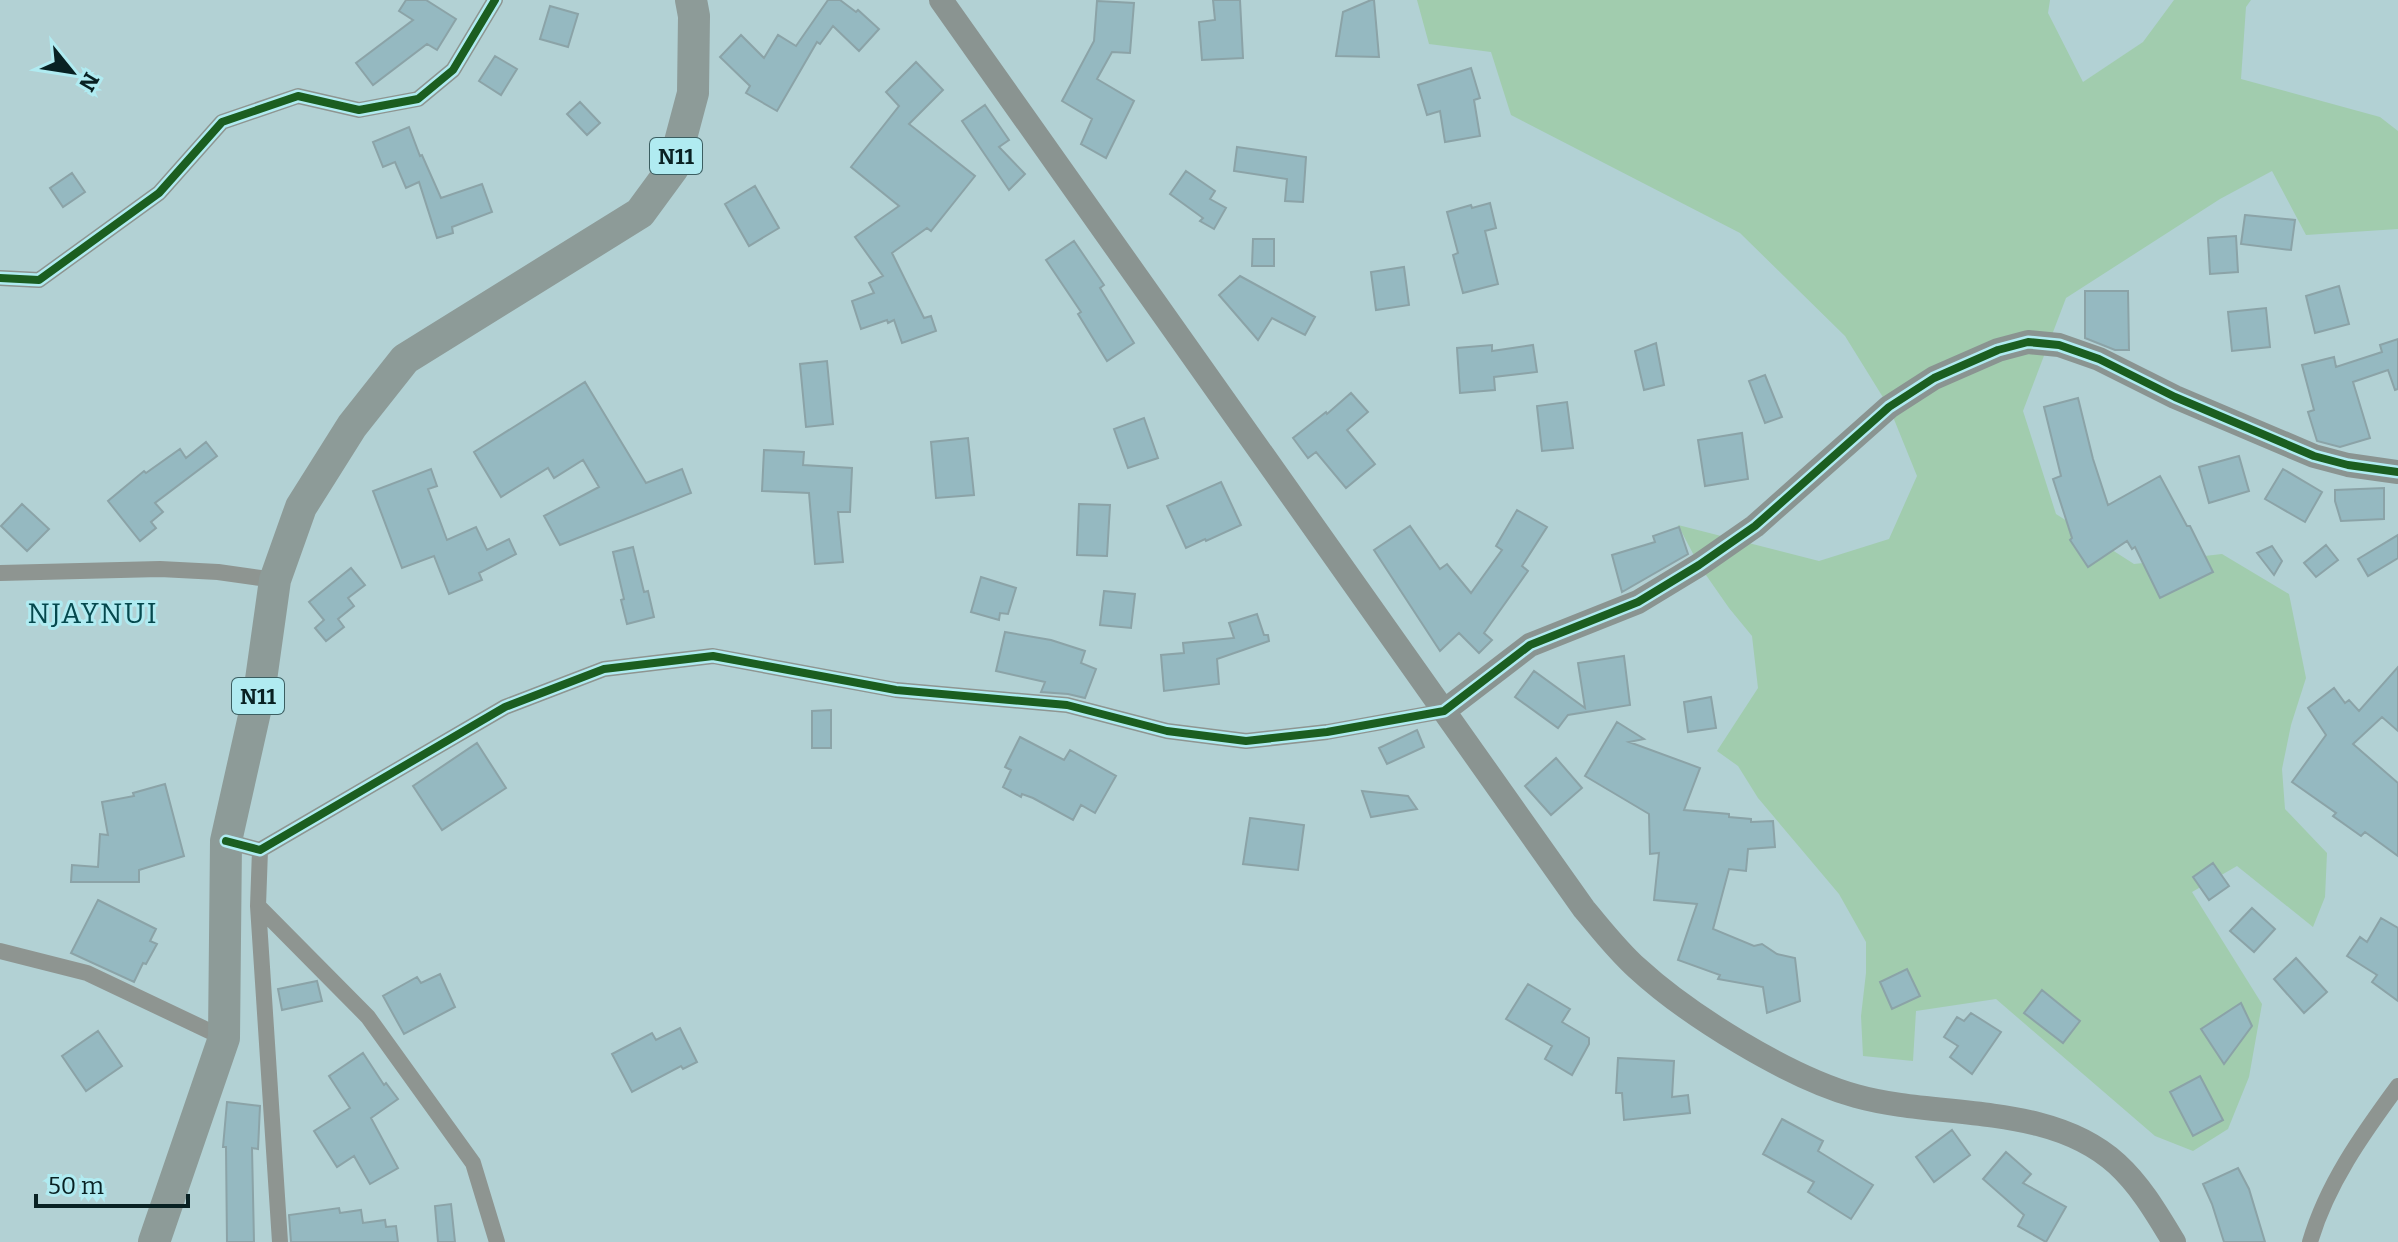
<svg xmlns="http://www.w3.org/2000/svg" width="2398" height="1242" font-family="Bitter,serif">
  <rect width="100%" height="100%" fill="#b2d1d4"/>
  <!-- green -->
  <path fill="#a1ccae" d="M 1417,0 L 2050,0 L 2048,13 L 2083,82 L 2143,42 L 2174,0 L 2251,0 L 2246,7 L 2241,79 L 2380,117 L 2398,131 L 2398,229 L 2306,235 L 2272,171 L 2220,199 L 2066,298 L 2023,411 L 2056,514 L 2134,564 L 2222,554 L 2289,594 L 2306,678 L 2291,725 L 2282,769 L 2285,809 L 2327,853 L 2325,897 L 2313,927 L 2237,866 L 2192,892 L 2262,1004 L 2249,1077 L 2228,1129 L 2193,1151 L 2155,1136 L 1996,999 L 1916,1011 L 1913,1061 L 1863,1056 L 1861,1016 L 1866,973 L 1866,942 L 1839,894 L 1758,798 L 1738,766 L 1717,751 L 1758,688 L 1752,636 L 1729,608 L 1699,565 L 1678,525 L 1819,561 L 1889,539 L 1917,476 L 1889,407 L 1845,336 L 1740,233 L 1511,115 L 1491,52 L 1429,44 Z"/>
  <!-- building -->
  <path fill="#95b9c1" stroke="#8ba3a7" stroke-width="2" d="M 406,0 L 426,0 L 456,19 L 437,50 L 427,44 L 373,85 L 356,63 L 413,20 L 399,11 Z
    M 828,0 L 840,0 L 856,12 L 858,10 L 879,29 L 859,51 L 833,26 L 820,44 L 817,42 L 777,111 L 746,93 L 750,86 L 720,57 L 741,35 L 764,58 L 778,35 L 796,46 Z
    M 1213,0 L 1240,0 L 1243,58 L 1202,60 L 1199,22 L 1215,20 Z
    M 1371,0 L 1374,0 L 1379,57 L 1336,56 L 1343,12 Z
    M 1097,1 L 1134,3 L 1130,53 L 1112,52 L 1097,79 L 1134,101 L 1106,158 L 1081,144 L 1092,119 L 1062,101 L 1094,41 Z
    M 550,6 L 578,14 L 568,47 L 540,39 Z
    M 495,56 L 517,69 L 501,95 L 479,81 Z
    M 916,62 L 943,90 L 909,124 L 975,176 L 931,231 L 927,228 L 892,253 L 924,318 L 931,316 L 936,331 L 902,343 L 894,320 L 888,323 L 887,320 L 861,329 L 852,301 L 874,293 L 869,283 L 883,276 L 855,237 L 899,206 L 851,167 L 899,106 L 886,92 Z
    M 1471,68 L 1480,98 L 1474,100 L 1480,136 L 1445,142 L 1440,111 L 1427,115 L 1418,85 Z
    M 580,102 L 600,123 L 587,135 L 567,114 Z
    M 985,105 L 1009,140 L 999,147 L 1025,174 L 1009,190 L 962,121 Z
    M 409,127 L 420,156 L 422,155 L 441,198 L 482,184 L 492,212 L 452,227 L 453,233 L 437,238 L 419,182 L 406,188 L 395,162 L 383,167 L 373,142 Z
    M 1237,147 L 1306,157 L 1303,202 L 1285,201 L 1287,179 L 1234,171 Z
    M 1186,171 L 1215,191 L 1210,199 L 1226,208 L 1214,229 L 1200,221 L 1203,218 L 1170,194 Z
    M 72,173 L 85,192 L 63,207 L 50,188 Z
    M 755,186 L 779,228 L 749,246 L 725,204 Z
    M 1490,203 L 1496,228 L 1485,231 L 1498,284 L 1463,293 L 1453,255 L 1458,253 L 1447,212 L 1471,205 L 1472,208 Z
    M 2245,215 L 2295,220 L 2291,250 L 2241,244 Z
    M 2236,236 L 2238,272 L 2210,274 L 2208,238 Z
    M 1253,239 L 1274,239 L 1274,266 L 1252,266 Z
    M 1074,241 L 1104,285 L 1100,288 L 1134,343 L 1107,361 L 1078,314 L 1081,312 L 1046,260 Z
    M 1404,267 L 1409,305 L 1376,310 L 1371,272 Z
    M 1240,276 L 1315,317 L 1305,335 L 1272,318 L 1258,340 L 1219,295 Z
    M 2339,286 L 2349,324 L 2315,333 L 2306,296 Z
    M 2085,291 L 2128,291 L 2129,350 L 2115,350 L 2085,338 Z
    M 2266,308 L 2270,347 L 2232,351 L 2228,312 Z
    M 2398,339 L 2398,389 L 2395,390 L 2388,370 L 2353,382 L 2370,438 L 2340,447 L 2317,441 L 2308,412 L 2314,410 L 2302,365 L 2334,357 L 2336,367 L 2382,352 L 2380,345 Z
    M 1656,343 L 1664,385 L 1644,390 L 1635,351 Z
    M 1492,345 L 1492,351 L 1533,345 L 1537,372 L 1494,377 L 1495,390 L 1460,393 L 1457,348 Z
    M 827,361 L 833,424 L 806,427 L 800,364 Z
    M 1765,375 L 1782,417 L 1765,423 L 1749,381 Z
    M 585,382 L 646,483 L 682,469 L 691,493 L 560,545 L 544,516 L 599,487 L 583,460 L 554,478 L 548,468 L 501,497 L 474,452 Z
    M 1351,393 L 1368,412 L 1347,430 L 1375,464 L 1346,488 L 1316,452 L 1308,458 L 1293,438 L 1326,412 L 1327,414 Z
    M 2078,398 L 2093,459 L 2108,505 L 2160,476 L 2187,526 L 2190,526 L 2213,572 L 2160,598 L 2135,547 L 2132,549 L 2127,541 L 2088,567 L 2070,540 L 2072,538 L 2053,479 L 2061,476 L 2044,407 Z
    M 1567,402 L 1573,448 L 1542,451 L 1537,406 Z
    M 1144,418 L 1158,458 L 1128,468 L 1114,429 Z
    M 1742,433 L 1748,479 L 1705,486 L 1698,440 Z
    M 968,438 L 974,495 L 936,498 L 931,442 Z
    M 206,442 L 217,456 L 155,503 L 163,512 L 151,522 L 156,528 L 140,541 L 108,501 L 144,471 L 146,473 L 180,449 L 186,458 Z
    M 764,450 L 804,452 L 803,465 L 852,468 L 850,512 L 838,512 L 843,562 L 815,564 L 809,493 L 762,491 Z
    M 2239,456 L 2249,491 L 2209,503 L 2199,467 Z
    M 431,469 L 437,486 L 428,489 L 447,540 L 476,527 L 487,550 L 509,539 L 516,554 L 479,573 L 482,580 L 449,594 L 434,556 L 402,568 L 373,491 Z
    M 2283,469 L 2322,492 L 2305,522 L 2265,499 Z
    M 1221,482 L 1241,525 L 1206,541 L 1205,539 L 1186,548 L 1167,506 Z
    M 2384,488 L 2384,519 L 2341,521 L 2335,501 L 2335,490 Z
    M 22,504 L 49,529 L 27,551 L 1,526 Z
    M 1079,504 L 1110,505 L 1107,556 L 1077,555 Z
    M 1517,510 L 1547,527 L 1522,566 L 1528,571 L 1484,633 L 1492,640 L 1479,653 L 1459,633 L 1440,651 L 1374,550 L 1410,526 L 1440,569 L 1447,564 L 1471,593 L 1502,550 L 1496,546 Z
    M 1679,527 L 1688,554 L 1622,592 L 1612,555 L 1655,542 L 1653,536 Z
    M 2398,535 L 2398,558 L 2368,576 L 2358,559 Z
    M 2326,545 L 2338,560 L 2316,577 L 2304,563 Z
    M 2272,546 L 2282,561 L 2274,575 L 2257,553 Z
    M 633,547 L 644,592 L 648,591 L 654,617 L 627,624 L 621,600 L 624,599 L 613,552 Z
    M 351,568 L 365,585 L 348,598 L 354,606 L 338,619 L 344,627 L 326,641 L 315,628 L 324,620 L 309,602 Z
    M 981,577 L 1016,588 L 1008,614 L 1000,613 L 999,620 L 971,612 Z
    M 1104,591 L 1135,594 L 1131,628 L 1100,625 Z
    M 1257,614 L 1264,635 L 1268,635 L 1269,641 L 1217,659 L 1219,684 L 1164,691 L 1161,655 L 1184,653 L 1183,643 L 1234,638 L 1229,623 Z
    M 1005,632 L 1051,640 L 1085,651 L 1081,663 L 1096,669 L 1085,698 L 1068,694 L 1041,692 L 1045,682 L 996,671 Z
    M 1624,656 L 1630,705 L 1568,715 L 1558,728 L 1515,697 L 1534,671 L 1585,708 L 1578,663 Z
    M 2398,667 L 2398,731 L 2382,717 L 2353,744 L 2398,783 L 2398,856 L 2365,832 L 2361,836 L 2333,816 L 2336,813 L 2292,782 L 2326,735 L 2308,708 L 2334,688 L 2345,703 L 2349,700 L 2359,711 Z
    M 1711,697 L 1716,728 L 1688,732 L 1684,702 Z
    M 831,710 L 831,748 L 812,748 L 812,711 Z
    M 1617,722 L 1644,739 L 1629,742 L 1700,768 L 1684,810 L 1729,814 L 1729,817 L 1751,819 L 1751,822 L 1773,821 L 1775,847 L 1748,849 L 1746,871 L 1729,869 L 1713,929 L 1754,946 L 1762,944 L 1777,954 L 1795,958 L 1800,1001 L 1767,1013 L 1763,987 L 1718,979 L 1720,975 L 1678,960 L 1697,904 L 1654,900 L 1659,853 L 1650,854 L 1649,814 L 1585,776 Z
    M 1417,730 L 1424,747 L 1387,764 L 1379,748 Z
    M 1020,737 L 1064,760 L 1070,750 L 1116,776 L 1095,813 L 1081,805 L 1073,820 L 1033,798 L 1022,794 L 1021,797 L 1003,787 L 1011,770 L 1005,767 Z
    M 477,743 L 506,788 L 442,830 L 413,786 Z
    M 1556,758 L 1582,788 L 1551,815 L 1525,786 Z
    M 165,784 L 184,856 L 139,870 L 139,882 L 71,882 L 72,865 L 98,867 L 100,834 L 108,835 L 102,802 L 134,796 L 133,793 Z
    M 1362,791 L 1408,796 L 1417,809 L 1371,817 Z
    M 1250,818 L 1304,825 L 1298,870 L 1243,864 Z
    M 2213,863 L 2229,886 L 2209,900 L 2193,877 Z
    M 98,900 L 156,929 L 150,941 L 157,944 L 146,964 L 143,963 L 134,982 L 71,953 Z
    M 2252,908 L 2275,929 L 2254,952 L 2230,931 Z
    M 2381,918 L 2398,928 L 2398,1001 L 2372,982 L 2377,975 L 2347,956 L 2360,937 L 2367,942 Z
    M 2296,958 L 2327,992 L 2304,1013 L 2274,979 Z
    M 1907,969 L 1920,996 L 1892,1009 L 1880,982 Z
    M 440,974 L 455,1007 L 404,1034 L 383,996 L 417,977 L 421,983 Z
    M 317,981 L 322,1001 L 282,1010 L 278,989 Z
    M 1528,984 L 1570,1009 L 1562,1022 L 1589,1038 L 1589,1044 L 1572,1075 L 1545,1059 L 1552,1046 L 1506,1019 Z
    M 2042,990 L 2080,1021 L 2063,1043 L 2024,1013 Z
    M 2241,1003 L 2252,1026 L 2224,1064 L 2201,1029 Z
    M 1971,1013 L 2001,1032 L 1972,1074 L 1950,1057 L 1958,1046 L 1944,1037 L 1957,1017 L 1964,1021 Z
    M 680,1028 L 697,1062 L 683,1069 L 681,1066 L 632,1092 L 612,1054 L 652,1033 L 656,1040 Z
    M 98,1031 L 122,1066 L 86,1091 L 62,1056 Z
    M 363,1053 L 384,1085 L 386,1083 L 398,1099 L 371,1118 L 398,1168 L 370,1184 L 354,1156 L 337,1167 L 314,1131 L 350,1108 L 329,1076 Z
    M 1618,1058 L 1674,1061 L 1672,1097 L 1688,1095 L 1690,1113 L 1624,1120 L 1622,1093 L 1616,1093 Z
    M 2200,1076 L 2223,1120 L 2193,1136 L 2170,1092 Z
    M 227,1102 L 260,1106 L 258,1149 L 252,1148 L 254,1242 L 227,1242 L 226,1147 L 223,1147 Z
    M 1782,1119 L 1823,1141 L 1818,1151 L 1873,1185 L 1851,1219 L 1808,1192 L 1814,1182 L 1763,1154 Z
    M 1952,1130 L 1970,1155 L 1934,1182 L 1916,1157 Z
    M 2006,1152 L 2031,1174 L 2023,1183 L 2066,1207 L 2046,1242 L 2018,1226 L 2024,1215 L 1983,1179 Z
    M 2238,1168 L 2249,1189 L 2265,1242 L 2224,1242 L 2212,1204 L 2203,1184 Z
    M 451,1204 L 455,1242 L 438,1242 L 435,1206 Z
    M 339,1208 L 340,1213 L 361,1210 L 363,1223 L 385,1220 L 386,1227 L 396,1226 L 398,1242 L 291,1242 L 289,1215 Z"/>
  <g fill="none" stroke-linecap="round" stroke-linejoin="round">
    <!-- street -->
    <path stroke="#8e9591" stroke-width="16" d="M 0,278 L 39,280 L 159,193 L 222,122 L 298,96 L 359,110 L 418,99 L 453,70 L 495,0
      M 0,573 L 160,569 L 218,572 L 275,580
      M 226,841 L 260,850 L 505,707 L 604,669 L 713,656 L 896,690 L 1067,705 L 1167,731 L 1246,741 L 1327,732 L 1444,711
      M 260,850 L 258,906 L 280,1242
      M 258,906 L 368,1017 L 473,1163 L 497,1242
      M 0,951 L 87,973 L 224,1038
      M 2310,1242 C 2327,1184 2362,1135 2398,1086"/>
    <!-- secondary -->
    <path stroke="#8a9491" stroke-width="24" d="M 941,0 L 1584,909 C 1601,929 1617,950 1637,968 C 1688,1015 1788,1077 1856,1096 C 1938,1119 2049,1102 2117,1164 C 2141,1186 2157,1214 2174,1242
      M 1444,711 L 1530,645 L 1638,602 L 1699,565 L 1755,526 L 1889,407 L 1934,378 L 1998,350 L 2028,342 L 2059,345 L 2099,359 L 2175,397 L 2314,456 L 2348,465 L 2398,472"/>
    <!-- highway -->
    <path stroke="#8d9b98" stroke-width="32" d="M 154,1242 L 224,1038 L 226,841 L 259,694 L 275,580 L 301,507 L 352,426 L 405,359 L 640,213 L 673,168 L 693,93 L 694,16 L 691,0"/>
    <defs>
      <path id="cycleway" d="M 0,278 L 39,280 L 159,193 L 222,122 L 298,96 L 359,110 L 418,99 L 453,70 L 495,0
        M 226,841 L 260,850 L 505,707 L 604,669 L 713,656 L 896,690 L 1067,705 L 1167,731 L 1246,741 L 1327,732 L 1444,711 L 1530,645 L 1638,602 L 1699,565 L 1755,526 L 1889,407 L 1934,378 L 1998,350 L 2028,342 L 2059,345 L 2099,359 L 2175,397 L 2314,456 L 2348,465 L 2398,472"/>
    </defs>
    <!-- cycleway casing -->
    <use href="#cycleway" stroke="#b0ebf1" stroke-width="13"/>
    <!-- cycleway -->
    <use href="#cycleway" stroke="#1b5e20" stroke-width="8"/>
  </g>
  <g text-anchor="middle" stroke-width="6" stroke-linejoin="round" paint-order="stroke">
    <!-- shield labels -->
    <g fill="#b0ebf1" stroke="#3b5e61" stroke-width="2">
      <rect x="650" y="138" width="52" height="36" rx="6"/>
      <rect x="232" y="678" width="52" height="36" rx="6"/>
    </g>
    <g font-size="22" font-weight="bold" fill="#092123">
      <text x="676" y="164">N11</text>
      <text x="258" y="704">N11</text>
    </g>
    <!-- quarter labels -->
    <g font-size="28" letter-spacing="2" fill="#05484d" stroke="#b0ebf1">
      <text x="93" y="623">NJAYNUI</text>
    </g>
  </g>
  <!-- north arrow -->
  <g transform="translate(72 72) rotate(120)" stroke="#b0ebf1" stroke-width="6" paint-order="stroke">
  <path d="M0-6L14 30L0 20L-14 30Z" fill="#092123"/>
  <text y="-12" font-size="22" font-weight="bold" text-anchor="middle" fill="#092123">N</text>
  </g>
  <!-- scale -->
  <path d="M36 1194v12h152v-12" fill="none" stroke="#092123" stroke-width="4"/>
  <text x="48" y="1194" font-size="24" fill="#092123" stroke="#b0ebf1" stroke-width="6" paint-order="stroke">50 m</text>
</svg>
